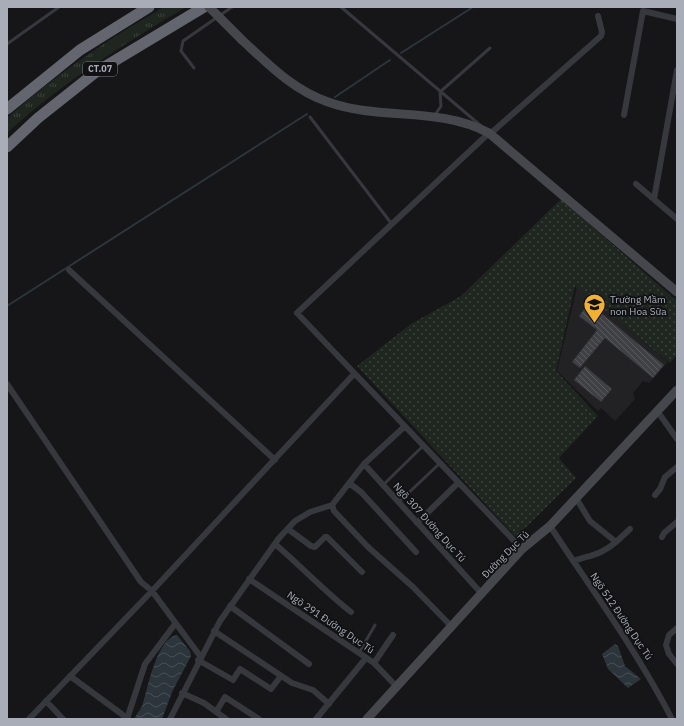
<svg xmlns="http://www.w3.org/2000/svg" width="684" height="726" font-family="'IBM Plex Sans',sans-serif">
  <defs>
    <pattern id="grass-tufts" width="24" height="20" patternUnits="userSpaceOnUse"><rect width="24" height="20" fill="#1e261f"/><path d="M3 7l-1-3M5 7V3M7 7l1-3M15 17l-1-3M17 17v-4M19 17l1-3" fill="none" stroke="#3c433d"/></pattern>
    <pattern id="garden-dots" width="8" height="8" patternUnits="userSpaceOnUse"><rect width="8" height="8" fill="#1e261f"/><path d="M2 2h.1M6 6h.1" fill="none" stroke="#3c433d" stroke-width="1.8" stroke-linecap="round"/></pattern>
    <pattern id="water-waves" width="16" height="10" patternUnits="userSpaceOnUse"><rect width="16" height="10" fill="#2c353c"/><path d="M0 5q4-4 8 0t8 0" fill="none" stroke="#485056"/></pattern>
    <pattern id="building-back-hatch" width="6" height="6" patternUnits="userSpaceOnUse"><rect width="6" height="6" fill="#404145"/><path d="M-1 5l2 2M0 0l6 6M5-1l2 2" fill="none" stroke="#595a5e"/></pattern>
  </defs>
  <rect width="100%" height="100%" fill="#161618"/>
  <!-- built -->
  <path fill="#222225" d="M 577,287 L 668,362 L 649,383 L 643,381 L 633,393 L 635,399 L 615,421 L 601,408 L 598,411 L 557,371 Z"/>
  <!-- grass -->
  <path fill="url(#grass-tufts)" d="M 164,7 L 186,7 C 122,45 62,83 7,133 L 7,118 C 55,75 108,39 164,7 Z"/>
  <!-- garden -->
  <path fill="url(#garden-dots)" d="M 561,199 L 677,301 L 677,355 L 670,363 L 575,286 L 556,371 L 598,416 L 559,458 L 576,478 L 516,537 L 357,366 L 411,324 L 461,296 Z"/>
  <!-- water -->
  <path fill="url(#water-waves)" d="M 177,635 L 190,651 L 191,656 L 173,690 L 162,719 L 134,719 C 137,713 141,710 143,703 C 148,687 157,638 177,635 Z
    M 615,644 L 618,646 L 625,666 L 641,679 L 628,688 L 608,669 L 602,654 Z"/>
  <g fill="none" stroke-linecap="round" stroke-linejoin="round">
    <!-- stream -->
    <path stroke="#2c353c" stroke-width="2" d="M 401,53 L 473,7
      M 335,97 L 390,60
      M 7,306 L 307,114"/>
  </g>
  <!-- building -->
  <path fill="url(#building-back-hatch)" stroke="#303034" d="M 589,303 L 664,365 L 653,378 L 605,338 L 580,368 L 572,362 L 597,330 L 579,316 Z
    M 585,366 L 612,389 L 601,402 L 574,380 Z"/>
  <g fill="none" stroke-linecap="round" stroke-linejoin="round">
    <!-- lane -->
    <path stroke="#37383d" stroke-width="3" d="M 341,7 L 480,125
      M 7,44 L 59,7
      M 194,68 L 181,51 L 183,41 L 232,7
      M 435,115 L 441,106 L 440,92 L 490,48
      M 310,117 L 391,223
      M 383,485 L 423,446
      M 399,502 L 440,463
      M 359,653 L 375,625"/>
    <!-- street -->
    <path stroke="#37383d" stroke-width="6" d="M 624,115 L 643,11 L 677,19
      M 489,133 L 297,313 L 522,549
      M 490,134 L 601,36 L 602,32 L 598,16
      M 636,184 L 677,219
      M 654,199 L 677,70
      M 69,270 L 275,460
      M 7,384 L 141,582 L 152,591 L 200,656
      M 658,412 L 677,439
      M 364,464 L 482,594
      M 349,483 L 361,492 L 416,552
      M 655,495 L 660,489 L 665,477 L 677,467
      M 576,498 L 590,521 L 616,542 L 630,529
      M 332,505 L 334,511 L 368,547 L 413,587 L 452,627
      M 417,523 L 458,483
      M 550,526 C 592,590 637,651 672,719
      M 288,529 L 311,546 L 315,547 L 325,537 L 327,537 L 362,572
      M 662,537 L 664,533 L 677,522
      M 275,544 C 301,566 324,591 351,612
      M 573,561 C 591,555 601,555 616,542
      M 249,579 L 374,663 L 397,687
      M 230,606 L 309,664
      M 677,628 L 669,635 L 666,645 L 669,654 L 677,664
      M 214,631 L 292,683 L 313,690 L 329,704
      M 198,660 L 233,680 L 240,669 L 271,689 L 281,676
      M 374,663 L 393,635
      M 70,676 L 127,718
      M 182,693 L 204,703 L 226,719
      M 46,701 L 63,719
      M 216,712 L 225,697 L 259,719
      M 29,719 L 152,591 L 354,374
      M 127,719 L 145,664 L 175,624
      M 170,719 L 220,621 L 279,538 L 295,521 L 310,512 L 332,505 L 364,464 L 404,427
      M 316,719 L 366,658"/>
    <!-- secondary -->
    <path stroke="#45474d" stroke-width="9" d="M 242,40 C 268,64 293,90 328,102 C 381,121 438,106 489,133 L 677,292
      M 367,719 L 522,549 L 550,526 L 677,390"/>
    <!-- highway -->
    <path stroke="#63666e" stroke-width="11" d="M 7,109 L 80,50 L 149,7
      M 7,147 L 38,118 L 96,72 L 204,7"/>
    <!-- secondary-bridge -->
    <path stroke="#45474d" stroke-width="9" d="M 209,7 L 242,40"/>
  </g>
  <!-- icons -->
  <defs>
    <symbol id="school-pin" viewBox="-11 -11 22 30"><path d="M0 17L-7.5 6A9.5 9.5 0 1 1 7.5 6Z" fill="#f2b134" stroke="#111113"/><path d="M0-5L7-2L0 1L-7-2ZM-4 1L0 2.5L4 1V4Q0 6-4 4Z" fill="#111"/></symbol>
  </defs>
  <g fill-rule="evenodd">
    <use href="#school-pin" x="582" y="292" width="25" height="34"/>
  </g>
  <g text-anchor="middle" stroke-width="3.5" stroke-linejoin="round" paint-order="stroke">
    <!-- shield labels -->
    <rect fill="#111113" stroke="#7b7e86" stroke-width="1" x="83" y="62" width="34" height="14" rx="3"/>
    <g font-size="9" font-weight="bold" fill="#a8adb8">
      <text x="100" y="72">CT.07</text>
    </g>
    <!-- poi labels -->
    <g font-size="10" fill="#a8adb8" stroke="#111113" text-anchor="start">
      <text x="610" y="303">Trường Mầm<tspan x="610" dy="12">non Hoa Sữa</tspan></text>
    </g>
    <!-- street labels -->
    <g font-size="10" fill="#a8adb8" stroke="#111113">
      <text transform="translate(430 522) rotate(48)" y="4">Ngõ 307 Đường Dục Tú</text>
      <text transform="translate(505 554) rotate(-45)" y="4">Đường Dục Tú</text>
      <text transform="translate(622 616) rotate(56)" y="4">Ngõ 512 Đường Dục Tú</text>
      <text transform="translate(331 622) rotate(34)" y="4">Ngõ 291 Đường Dục Tú</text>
    </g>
  </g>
  <!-- border -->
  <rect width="684" height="726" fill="none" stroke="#a8adb8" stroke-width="16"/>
</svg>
